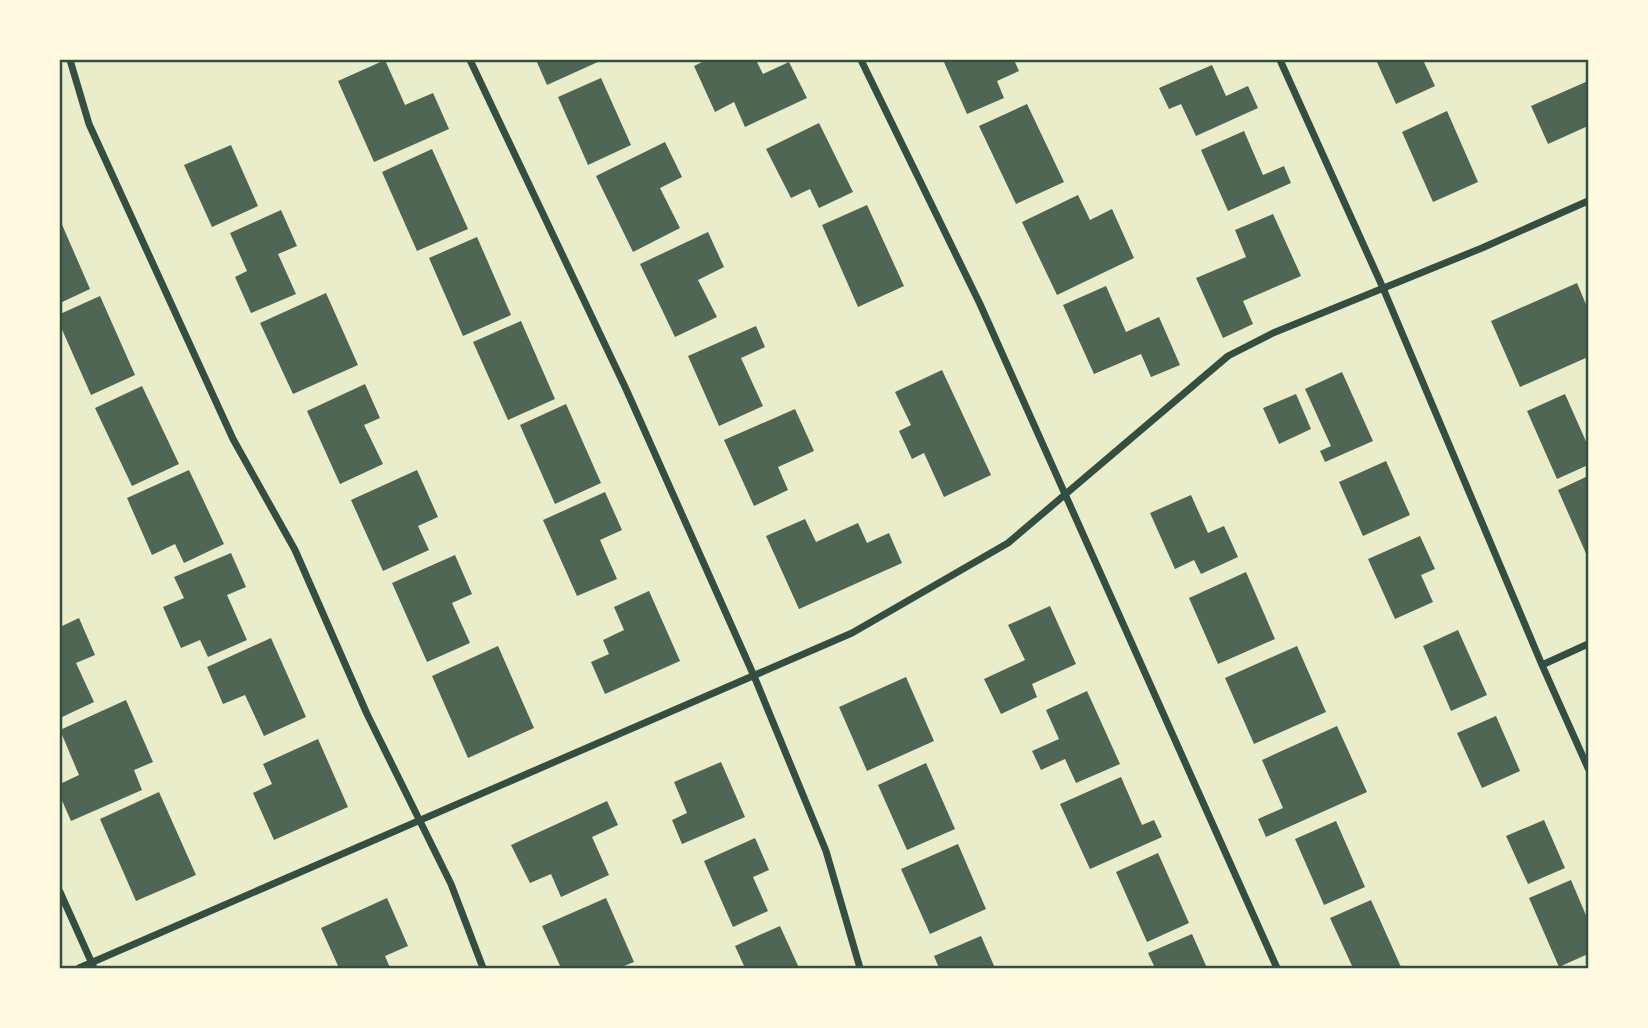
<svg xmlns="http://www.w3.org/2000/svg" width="1648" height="1028" font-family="'Fira Sans',sans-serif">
  <rect width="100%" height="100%" fill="#e9edc9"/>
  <!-- building -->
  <path fill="#4f6655" d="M 385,60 L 405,105 L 433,93 L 449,129 L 374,162 L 338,81 Z
    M 536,60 L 599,60 L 600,61 L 547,85 Z
    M 706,60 L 756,60 L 763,74 L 789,62 L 807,98 L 745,127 L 734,102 L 715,112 L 694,66 Z
    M 943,60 L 1014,60 L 1019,71 L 997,81 L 1004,98 L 967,114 Z
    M 1376,60 L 1423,60 L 1435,86 L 1396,104 Z
    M 1212,65 L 1226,96 L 1248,86 L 1258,108 L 1196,136 L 1181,104 L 1169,109 L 1159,88 Z
    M 601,78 L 631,145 L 588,165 L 558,97 Z
    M 1588,81 L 1588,126 L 1548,144 L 1531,106 Z
    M 1027,104 L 1064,182 L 1016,204 L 979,126 Z
    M 1447,111 L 1478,182 L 1433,202 L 1402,132 Z
    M 819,123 L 853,192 L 819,208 L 810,189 L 791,198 L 766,149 Z
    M 1244,131 L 1263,175 L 1284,166 L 1291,183 L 1228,211 L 1201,150 Z
    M 665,142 L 682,177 L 660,188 L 680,228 L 633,252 L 596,176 Z
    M 231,145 L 258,206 L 212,227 L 184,165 Z
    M 432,149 L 468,229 L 417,251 L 382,172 Z
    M 1078,195 L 1090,220 L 1112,209 L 1134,258 L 1057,295 L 1022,222 Z
    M 867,205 L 904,286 L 858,307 L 822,225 Z
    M 281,210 L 297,246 L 278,254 L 296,294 L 251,313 L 235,277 L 247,271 L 230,233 Z
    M 1273,214 L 1301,276 L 1243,301 L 1253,324 L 1223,338 L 1196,278 L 1246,257 L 1235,230 Z
    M 60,220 L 90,289 L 60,303 Z
    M 708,232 L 724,267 L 698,280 L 717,317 L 675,337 L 640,264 Z
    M 477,237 L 511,315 L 463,336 L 429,258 Z
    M 1577,283 L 1588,309 L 1588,357 L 1520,387 L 1491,321 Z
    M 1106,286 L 1126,332 L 1159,317 L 1180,365 L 1151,377 L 1141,354 L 1094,374 L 1063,305 Z
    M 326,293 L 358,365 L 293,394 L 260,323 Z
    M 100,296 L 135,375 L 91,395 L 60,325 L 60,314 Z
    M 521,321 L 555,399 L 508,420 L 473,342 Z
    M 756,326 L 765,347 L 741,358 L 763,406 L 719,426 L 688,356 Z
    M 942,370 L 991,475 L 944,497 L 924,453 L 912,459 L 899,431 L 911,425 L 895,392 Z
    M 1342,372 L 1373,441 L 1325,462 L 1320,451 L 1331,446 L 1305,389 Z
    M 365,384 L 380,418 L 364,425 L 383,464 L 340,484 L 307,411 Z
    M 142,386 L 179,464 L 132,486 L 95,408 Z
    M 1296,394 L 1311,429 L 1279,444 L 1263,408 Z
    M 1565,394 L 1588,446 L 1588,465 L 1557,479 L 1527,411 Z
    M 566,404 L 601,483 L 555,504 L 520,425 Z
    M 795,409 L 814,451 L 778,467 L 788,490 L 754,506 L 724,440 Z
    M 1386,461 L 1410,515 L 1363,536 L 1339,482 Z
    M 189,470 L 224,544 L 184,563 L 175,544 L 152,555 L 127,498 Z
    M 417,470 L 438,517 L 418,526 L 429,550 L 383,571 L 351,500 Z
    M 1588,476 L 1588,558 L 1558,490 Z
    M 605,492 L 622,530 L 600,540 L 617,579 L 577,596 L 543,520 Z
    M 1191,495 L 1208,533 L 1224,526 L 1238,557 L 1201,574 L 1194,560 L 1175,569 L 1150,513 Z
    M 805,519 L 816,542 L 858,523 L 867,543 L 889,533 L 902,563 L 799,609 L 766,536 Z
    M 1420,536 L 1435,569 L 1421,575 L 1433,602 L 1395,619 L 1368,559 Z
    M 231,553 L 246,587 L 227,595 L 247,640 L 208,657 L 200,640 L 181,648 L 163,607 L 184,598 L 174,577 Z
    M 455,555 L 472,594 L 452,603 L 470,643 L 427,662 L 392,583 Z
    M 1246,572 L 1275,639 L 1218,664 L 1189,598 Z
    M 649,591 L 680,661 L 605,694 L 591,662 L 609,654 L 603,640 L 624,630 L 614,607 Z
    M 1050,606 L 1076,664 L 1032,684 L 1037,697 L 1001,714 L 984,679 L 1025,660 L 1008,625 Z
    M 79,618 L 95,655 L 76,663 L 94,702 L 60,718 L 60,627 Z
    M 1458,630 L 1487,695 L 1451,711 L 1423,646 Z
    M 271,638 L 306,717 L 264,736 L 245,695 L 223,704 L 207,667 Z
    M 498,646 L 534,728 L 468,758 L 432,676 Z
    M 1297,646 L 1326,712 L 1254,744 L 1225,678 Z
    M 906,677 L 934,741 L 867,771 L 839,707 Z
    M 1087,691 L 1120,764 L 1076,783 L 1065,759 L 1041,770 L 1032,751 L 1059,739 L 1046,710 Z
    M 126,700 L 153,762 L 134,770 L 142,790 L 71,821 L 60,796 L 60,784 L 79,775 L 60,730 Z
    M 1496,716 L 1520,771 L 1482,788 L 1457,733 Z
    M 1337,726 L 1367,792 L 1266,837 L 1258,819 L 1283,808 L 1262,760 Z
    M 318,739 L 348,807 L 274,840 L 253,793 L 272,784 L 263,764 Z
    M 721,762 L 745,817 L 682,844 L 672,820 L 687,813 L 674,782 Z
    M 926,763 L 955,829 L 907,850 L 878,785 Z
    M 1121,777 L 1142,825 L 1154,820 L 1162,837 L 1090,869 L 1060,804 Z
    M 159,792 L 196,875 L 136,901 L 100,819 Z
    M 607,801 L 618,825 L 592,837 L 609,875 L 561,897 L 551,874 L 530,883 L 511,845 Z
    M 1544,820 L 1565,868 L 1528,884 L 1506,836 Z
    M 1336,821 L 1365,887 L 1324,905 L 1295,839 Z
    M 755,838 L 769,870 L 753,877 L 768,911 L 733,927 L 704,861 Z
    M 958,844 L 986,909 L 930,934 L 901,869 Z
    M 1158,853 L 1189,923 L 1147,942 L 1116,872 Z
    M 1571,880 L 1588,920 L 1588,954 L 1559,967 L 1529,898 Z
    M 387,898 L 408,946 L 385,956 L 390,968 L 339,968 L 321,928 Z
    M 606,898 L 634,962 L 619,968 L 561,968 L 542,926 Z
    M 1371,900 L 1401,967 L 1399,968 L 1353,968 L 1330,918 Z
    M 780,926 L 799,968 L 745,968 L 735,946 Z
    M 1192,934 L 1207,968 L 1155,968 L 1148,953 Z
    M 981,936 L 995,968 L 939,968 L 934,956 Z"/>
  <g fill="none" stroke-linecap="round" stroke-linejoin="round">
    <!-- minor -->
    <path stroke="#344e41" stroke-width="7" d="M 70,60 L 89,124 L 233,439 L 295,550 L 367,714 L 451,884 L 483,968
      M 470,60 L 626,389 L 754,676 L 826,851 L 860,968
      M 861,60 L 980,304 L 1277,968
      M 1280,60 L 1383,288 L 1542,665 L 1588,768
      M 1542,665 L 1588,644
      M 60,892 L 94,968
      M 79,968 L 852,633 L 1008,543 L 1228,356 L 1273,333 L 1482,248 L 1588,201"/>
  </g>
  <!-- border -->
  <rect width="1648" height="1028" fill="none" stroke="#fefae0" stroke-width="122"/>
  <rect x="61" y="61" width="1526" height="906" fill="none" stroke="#344e41" stroke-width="2.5"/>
</svg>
